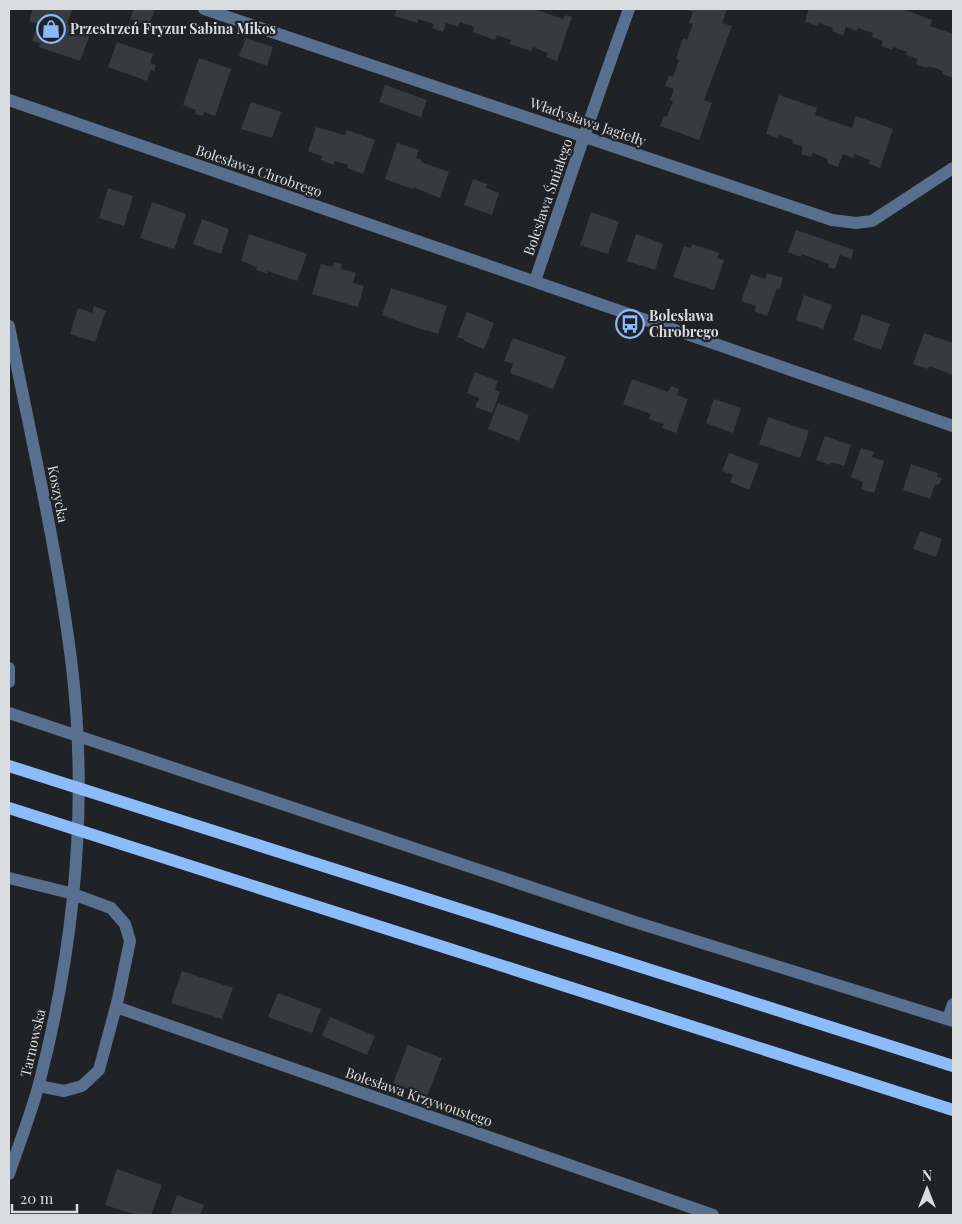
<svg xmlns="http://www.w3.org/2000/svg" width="962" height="1224" font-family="'Playfair Display',serif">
  <rect width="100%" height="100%" fill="#1f2327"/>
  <!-- building -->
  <path fill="#373a3f" d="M 33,9 L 72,10 L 67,24 L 91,32 L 80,61 L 44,49 L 39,47 L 40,43 L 32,41 L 38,24 L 29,21 Z
    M 134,9 L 155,9 L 149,26 L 130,19 Z
    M 397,9 L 534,9 L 563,19 L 565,15 L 572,17 L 557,61 L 546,57 L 548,53 L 533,47 L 531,51 L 509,44 L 511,40 L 497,35 L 495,40 L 473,32 L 474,27 L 460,22 L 458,27 L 446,23 L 443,32 L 432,28 L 434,24 L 418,19 L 417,23 L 405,19 L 394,16 Z
    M 685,9 L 727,9 L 722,23 L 732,26 L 704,100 L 712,103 L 699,140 L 660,126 L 664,116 L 667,117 L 673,101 L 670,100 L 674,89 L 665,86 L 669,75 L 673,77 L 679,60 L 676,59 L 683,38 L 687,40 L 693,24 L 689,23 L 693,12 Z
    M 809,9 L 902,9 L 932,20 L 930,26 L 953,34 L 953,78 L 942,74 L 943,71 L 935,68 L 928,66 L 927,68 L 916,64 L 918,59 L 906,55 L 907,52 L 893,47 L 892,50 L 881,46 L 883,41 L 872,37 L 873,33 L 858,28 L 857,31 L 846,27 L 843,36 L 832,31 L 833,28 L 819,23 L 817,26 L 805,22 Z
    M 246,38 L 273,47 L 267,66 L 239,56 Z
    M 117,42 L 153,54 L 150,63 L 156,65 L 154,71 L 151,70 L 147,81 L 108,67 Z
    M 199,58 L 231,69 L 215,116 L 204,112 L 203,116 L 195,114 L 196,110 L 183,105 Z
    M 385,85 L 427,100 L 421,117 L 379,102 Z
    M 779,95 L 817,108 L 815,115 L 852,128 L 856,116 L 893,129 L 880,168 L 869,164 L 870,160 L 854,154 L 853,158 L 843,154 L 838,167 L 827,163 L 828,159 L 813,153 L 811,157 L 801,154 L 803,147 L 792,143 L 793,140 L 779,135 L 778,139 L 766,134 Z
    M 251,102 L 281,112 L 272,138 L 241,129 Z
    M 316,127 L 345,135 L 347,130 L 375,140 L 363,174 L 347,168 L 348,165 L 335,161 L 334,165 L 321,160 L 322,156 L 308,151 Z
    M 397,143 L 419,150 L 416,158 L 422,160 L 421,162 L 449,172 L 440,198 L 413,187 L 413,189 L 385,179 Z
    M 473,179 L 487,184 L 486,188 L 499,193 L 492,215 L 464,205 Z
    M 108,188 L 133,196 L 124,226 L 99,218 Z
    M 152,202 L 186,214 L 174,249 L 140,238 Z
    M 591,212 L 619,222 L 608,254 L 580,245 Z
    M 202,219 L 229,229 L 221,254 L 193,244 Z
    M 796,230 L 854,250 L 851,259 L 840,255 L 835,269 L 828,267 L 829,264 L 802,254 L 801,257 L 788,252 Z
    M 249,234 L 307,254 L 297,281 L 268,271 L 268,274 L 256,270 L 257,267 L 241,261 Z
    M 636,234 L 663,244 L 655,270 L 627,261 Z
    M 692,244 L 719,253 L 717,258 L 724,260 L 714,290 L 673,277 L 684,246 L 691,248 Z
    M 334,262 L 342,264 L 341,269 L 356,273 L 353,283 L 364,286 L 358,307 L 312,294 L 321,264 L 333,267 Z
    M 767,273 L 783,278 L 780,289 L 777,288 L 767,316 L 754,311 L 756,306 L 741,301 L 751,274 L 765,279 Z
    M 391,288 L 447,306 L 438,334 L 427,330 L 426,331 L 382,315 Z
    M 804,295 L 832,305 L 823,329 L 796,320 Z
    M 94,306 L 106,311 L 95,342 L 70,334 L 78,308 L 92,313 Z
    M 467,312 L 494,323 L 484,349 L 464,341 L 464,339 L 457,337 Z
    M 862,314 L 890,324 L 881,350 L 853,340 Z
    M 924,333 L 953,343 L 953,375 L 929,366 L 928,369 L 913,364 Z
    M 513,338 L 566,357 L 553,389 L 510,373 L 513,364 L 504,361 Z
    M 475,372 L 498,381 L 495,390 L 500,392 L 492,413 L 475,407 L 479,398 L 467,393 Z
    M 632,379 L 668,392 L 671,386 L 679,389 L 677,395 L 688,399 L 676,433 L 662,428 L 664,424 L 649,419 L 651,414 L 623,404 Z
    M 714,399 L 741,408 L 733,433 L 706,423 Z
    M 498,403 L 529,415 L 519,441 L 488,429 Z
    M 768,417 L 809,431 L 800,458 L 759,444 Z
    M 825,436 L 851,445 L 844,466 L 831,462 L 830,465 L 816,460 Z
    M 861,448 L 874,452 L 872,457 L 884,461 L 874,493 L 861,489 L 863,482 L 851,477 Z
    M 729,453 L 759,464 L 749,490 L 730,482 L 733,475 L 722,471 Z
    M 911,464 L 938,473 L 937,477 L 942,478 L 939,485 L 935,484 L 930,499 L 903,490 Z
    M 920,531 L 942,539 L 936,557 L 913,549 Z
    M 182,971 L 233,988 L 222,1019 L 171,1003 Z
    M 278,993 L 321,1009 L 312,1033 L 268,1017 Z
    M 330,1017 L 375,1036 L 367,1055 L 322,1036 Z
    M 408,1045 L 442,1058 L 427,1096 L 393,1083 Z
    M 117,1169 L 162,1185 L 151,1215 L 136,1215 L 105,1205 Z
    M 177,1195 L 204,1205 L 200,1215 L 170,1215 Z"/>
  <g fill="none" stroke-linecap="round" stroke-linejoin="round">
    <!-- minor -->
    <path stroke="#586f8d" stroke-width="12" d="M 204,9 L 832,220 L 856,223 L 872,221 L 953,168
      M 9,100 L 953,426
      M 535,281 C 566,190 596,99 629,9
      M 9,326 C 31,439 58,552 72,667 C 88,806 74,949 39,1084 C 31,1114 19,1144 9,1174
      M 9,668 L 9,682
      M 9,713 L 635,922 L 953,1021
      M 9,878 L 70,893 L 111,908 L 125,924 L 130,941 L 118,999 L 99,1070 L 82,1086 L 64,1091 L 39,1086
      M 116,1007 L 713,1215
      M 948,1019 L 953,1004"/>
    <!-- major -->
    <path stroke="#8dbcfb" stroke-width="12" d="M 9,766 L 953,1066
      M 9,808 L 953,1110"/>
  </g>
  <!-- icons -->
  <defs>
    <symbol id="shop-ring" viewBox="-11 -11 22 22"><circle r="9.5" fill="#1f2327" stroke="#89bafc" stroke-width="1.5"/><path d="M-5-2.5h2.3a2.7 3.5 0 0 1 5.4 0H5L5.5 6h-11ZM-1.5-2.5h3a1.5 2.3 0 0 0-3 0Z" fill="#89bafc"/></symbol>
    <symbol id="bus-ring" viewBox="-11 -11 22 22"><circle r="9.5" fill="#1f2327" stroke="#89bafc" stroke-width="1.5"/><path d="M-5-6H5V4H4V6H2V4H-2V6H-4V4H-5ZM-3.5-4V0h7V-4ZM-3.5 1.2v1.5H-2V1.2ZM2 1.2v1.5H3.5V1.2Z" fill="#89bafc"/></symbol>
  </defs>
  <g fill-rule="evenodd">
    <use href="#shop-ring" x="35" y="13" width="32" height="32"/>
    <use href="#bus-ring" x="614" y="308" width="32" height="32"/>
  </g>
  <g text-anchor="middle" stroke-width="4.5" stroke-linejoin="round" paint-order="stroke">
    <!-- poi labels -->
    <g font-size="14" font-weight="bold" fill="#dadde0" stroke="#1f2327" text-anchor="start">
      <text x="70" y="34">Przestrzeń Fryzur Sabina Mikos</text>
      <text x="649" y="321">Bolesława<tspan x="649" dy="16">Chrobrego</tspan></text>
    </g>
    <!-- street labels -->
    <g font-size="14" fill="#dadde0" stroke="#1f2327">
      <text transform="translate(588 122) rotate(19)" y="5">Władysława Jagiełły</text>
      <text transform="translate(259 171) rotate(19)" y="5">Bolesława Chrobrego</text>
      <text transform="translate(548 197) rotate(-71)" y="5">Bolesława Śmiałego</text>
      <text transform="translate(58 494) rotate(79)" y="5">Koszycka</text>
      <text transform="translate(33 1043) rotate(-77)" y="5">Tarnowska</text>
      <text transform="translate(419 1097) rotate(19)" y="5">Bolesława Krzywoustego</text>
    </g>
  </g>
  <!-- border -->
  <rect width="962" height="1224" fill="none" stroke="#dadde0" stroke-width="20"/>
  <!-- north arrow -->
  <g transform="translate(927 1189)" stroke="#1f2327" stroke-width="4" paint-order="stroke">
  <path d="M0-4L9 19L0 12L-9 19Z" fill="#dadde0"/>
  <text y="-8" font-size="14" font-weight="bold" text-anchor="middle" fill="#dadde0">N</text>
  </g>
  <!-- scale -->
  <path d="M12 1204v8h65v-8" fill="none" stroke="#dadde0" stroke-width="2.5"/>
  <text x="20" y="1204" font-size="15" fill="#dadde0" stroke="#1f2327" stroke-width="4" paint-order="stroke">20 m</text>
</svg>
